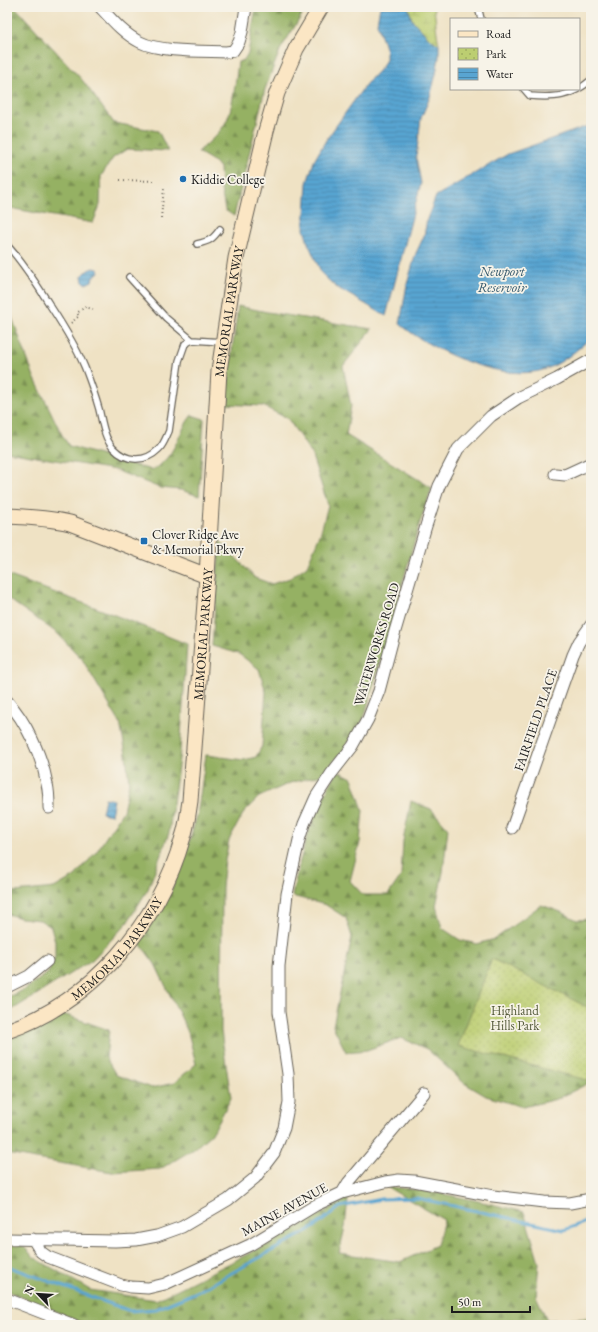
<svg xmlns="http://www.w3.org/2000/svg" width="598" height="1332" font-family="'EB Garamond',serif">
  <defs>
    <pattern id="forest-firs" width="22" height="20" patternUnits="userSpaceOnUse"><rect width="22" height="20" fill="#95b163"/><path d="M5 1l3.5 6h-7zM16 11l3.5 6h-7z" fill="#798f51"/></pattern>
    <pattern id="wetland-marsh" width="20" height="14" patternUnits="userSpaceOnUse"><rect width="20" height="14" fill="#bcce71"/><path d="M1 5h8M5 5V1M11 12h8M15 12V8" fill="none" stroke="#a1b061"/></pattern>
    <pattern id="park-dots" width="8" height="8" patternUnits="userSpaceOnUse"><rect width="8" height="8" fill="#bcce71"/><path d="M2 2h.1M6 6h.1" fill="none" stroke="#a1b061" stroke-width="1.8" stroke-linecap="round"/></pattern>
    <pattern id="water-rules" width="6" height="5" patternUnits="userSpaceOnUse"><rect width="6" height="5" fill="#59a5d2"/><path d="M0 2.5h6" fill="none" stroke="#4986aa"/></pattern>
  </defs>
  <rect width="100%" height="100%" fill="#f7f3e8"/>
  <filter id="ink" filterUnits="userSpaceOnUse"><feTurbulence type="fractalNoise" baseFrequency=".025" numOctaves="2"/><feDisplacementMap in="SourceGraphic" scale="8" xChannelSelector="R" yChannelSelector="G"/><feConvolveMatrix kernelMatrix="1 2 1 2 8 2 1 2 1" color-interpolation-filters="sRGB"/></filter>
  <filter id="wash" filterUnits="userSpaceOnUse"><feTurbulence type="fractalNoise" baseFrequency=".012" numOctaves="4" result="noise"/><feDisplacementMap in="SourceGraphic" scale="16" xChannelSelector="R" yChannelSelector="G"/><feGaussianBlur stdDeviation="0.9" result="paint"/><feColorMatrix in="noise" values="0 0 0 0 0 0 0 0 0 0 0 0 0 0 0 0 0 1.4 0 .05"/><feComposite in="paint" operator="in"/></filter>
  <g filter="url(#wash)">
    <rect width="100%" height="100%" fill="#efe2c4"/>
    <!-- forest -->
    <path fill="url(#forest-firs)" stroke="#586640" d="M 7,7 L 15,7 L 83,81 L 114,123 L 158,131 L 168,151 L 127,149 L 113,158 L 101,176 L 100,205 L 93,223 L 9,208 L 7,209 Z
      M 256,7 L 307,7 L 280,50 L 265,89 L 234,216 L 225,210 L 221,189 L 220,167 L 210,159 L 198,152 C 208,143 221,133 227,120 C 233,106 236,78 238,62 L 244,60 L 248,53 Z
      M 7,304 L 34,377 L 62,435 L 69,446 L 151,470 C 155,468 160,466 162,463 C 177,450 180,429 192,415 L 204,419 L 199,496 L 181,490 L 160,488 L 115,470 L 7,452 Z
      M 238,306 L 267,312 L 372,329 L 343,366 L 351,406 L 346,435 L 432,488 L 419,525 L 364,718 L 343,751 L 322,775 L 290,783 L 259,797 L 244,812 L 229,840 L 225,860 L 222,887 L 221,1031 L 231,1098 L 213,1132 L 194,1149 L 160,1169 L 112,1172 L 7,1154 L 7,1040 L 60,1013 L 109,1030 L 106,1058 L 116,1075 L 152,1088 L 174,1083 L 196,1064 L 188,1032 L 155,964 L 139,942 L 169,896 L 184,858 L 197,816 L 206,755 L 244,760 L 256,757 L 262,746 L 266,692 L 259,669 L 239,654 L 212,646 L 220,541 L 255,578 L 272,584 L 290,578 L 307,566 L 320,535 L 328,505 L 311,453 L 288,419 L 263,406 L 225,404 Z
      M 7,575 L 102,610 L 187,644 L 180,751 L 169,833 L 148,889 L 127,923 L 92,960 L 7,1013 L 7,997 L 24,990 L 48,973 L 55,957 L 55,941 L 51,927 L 40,920 L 21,918 L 7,914 L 7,884 L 15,892 L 54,888 L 75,876 L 97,851 L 123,811 L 129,783 L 126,754 L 120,723 L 82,659 L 57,633 L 7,598 Z
      M 338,771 L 352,778 L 363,810 L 360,842 L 350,881 L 363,895 L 388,895 L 401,876 L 403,841 L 411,801 L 431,809 L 448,828 L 443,872 L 436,906 L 442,928 L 460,940 L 477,944 L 495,939 L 541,905 L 561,912 L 577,920 L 591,919 L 591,1082 L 557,1099 L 523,1107 L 486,1096 L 464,1083 L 427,1049 L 401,1038 L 367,1050 L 346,1052 L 333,1026 L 352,937 L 346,918 L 326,905 L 292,896 C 302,848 312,813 338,771 Z
      M 387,1187 C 433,1190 480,1201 524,1212 L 539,1262 L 536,1296 L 547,1320 L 591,1318 L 591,1325 L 88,1325 L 7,1291 L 7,1245 L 23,1246 L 35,1258 L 90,1290 L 156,1300 L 274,1241 L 348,1198 L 345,1227 L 339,1253 L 400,1262 L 437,1245 L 444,1220 Z"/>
    <!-- wetland -->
    <path fill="url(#wetland-marsh)" stroke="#6c7546" d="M 408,7 L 434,7 L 437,34 L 439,45 L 429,38 L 412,20 Z"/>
    <!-- park -->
    <path fill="url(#park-dots)" stroke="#6c7546" d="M 492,959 L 591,1009 L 591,1081 L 458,1046 Z"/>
    <!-- water -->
    <path fill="url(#water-rules)" stroke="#3a6077" d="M 380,7 L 408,7 L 412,20 L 429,38 L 439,45 L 439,57 L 436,74 L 430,97 L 421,118 L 416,157 L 421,183 L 386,316 L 336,287 L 322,274 L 308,243 L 304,229 L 307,183 L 314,161 L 326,140 L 366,84 L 382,67 L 386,59 L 386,51 L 377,23 Z
      M 591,125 L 591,338 C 578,349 563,363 546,369 C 504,384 431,351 400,324 L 407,284 L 416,253 L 424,236 L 427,219 L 436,196 L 508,154 Z
      M 93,268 L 98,269 L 99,272 L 93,277 L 92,281 L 86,284 L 83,282 L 82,276 L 88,270 Z
      M 105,798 L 114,800 L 111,815 L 102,813 Z"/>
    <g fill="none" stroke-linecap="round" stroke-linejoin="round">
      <!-- stream -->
      <path stroke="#59a5d2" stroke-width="3" d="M 7,1266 L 130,1311 L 156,1309 L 199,1291 L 313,1228 L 340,1207 L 381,1199 L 417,1198 L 564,1230 L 591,1220"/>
    </g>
  </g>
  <g filter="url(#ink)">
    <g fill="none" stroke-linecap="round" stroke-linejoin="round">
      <defs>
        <path id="lane" d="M 478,7 L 481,19
          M 524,89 L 530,96 C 555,98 571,97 591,80
          M 197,244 C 210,241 213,239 220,229
          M 7,245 C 24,264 38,286 51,307 C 64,327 76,346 85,368 C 90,381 95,395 99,409 C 102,421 104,438 113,448 C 126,462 145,463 159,449 C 164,444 166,437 169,431 L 179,361 L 185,344 L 192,340 L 223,342
          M 129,277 L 166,318 L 192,340"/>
        <path id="street" d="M 100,7 C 112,20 124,34 140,42 C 159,52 203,51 226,52 L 233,51 L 239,42 L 242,32 L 246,7
          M 555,474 L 565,475 L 591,463
          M 7,701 C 26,721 42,756 47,784 C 49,792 49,800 49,808
          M 512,828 L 573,655 L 579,642 L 591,625
          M 7,987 L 29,976 L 47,961
          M 342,1193 L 348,1183 L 424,1093
          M 7,1239 L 115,1241 L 136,1240 L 157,1236 L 182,1227 L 228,1200 L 255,1178 L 274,1153 L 284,1128 L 289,1102 L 288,1074 L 279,1012 L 279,966 L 287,894 L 299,840 L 304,824 L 316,797 L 331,774 L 353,746 L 368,719 L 379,691 L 393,638 L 426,526 L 439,486 L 458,449 L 491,416 L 518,398 L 557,379 L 591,360
          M 33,1239 L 41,1252 L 48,1257 L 121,1285 L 131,1287 L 148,1288 L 165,1284 L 250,1245 L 316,1205 L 342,1193 L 385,1182 L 399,1180 L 414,1181 L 493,1196 L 544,1202 L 570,1203 L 591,1199
          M 7,1299 L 74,1325"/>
        <g id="secondary">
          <path d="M 7,516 C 29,517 49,518 70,523 L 207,576"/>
          <path id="s1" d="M 7,1031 C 92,1002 159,923 183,837 C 187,826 188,813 190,801 L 207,576 L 219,371 L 236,258 L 266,131 L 277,93 L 296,49 L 321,7"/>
        </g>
      </defs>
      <!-- lane casing -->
      <use href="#lane" stroke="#666157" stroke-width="8"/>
      <!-- street casing -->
      <use href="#street" stroke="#666157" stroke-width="13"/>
      <!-- secondary casing -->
      <use href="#secondary" stroke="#666157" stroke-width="17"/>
      <!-- path -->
      <path stroke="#666157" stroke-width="2" stroke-dasharray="1 3" stroke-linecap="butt" d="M 120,180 L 155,181
        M 161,218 L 164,188
        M 71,323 L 79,316 L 77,313 L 85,307 L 93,309"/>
      <!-- lane -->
      <use href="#lane" stroke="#fff" stroke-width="5.5"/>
      <!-- street -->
      <use href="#street" stroke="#fff" stroke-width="11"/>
      <!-- secondary -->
      <use href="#secondary" stroke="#fbe6c4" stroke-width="15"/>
    </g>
  </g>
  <!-- markers -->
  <g fill="#1f6fb2" stroke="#f7f3e8" stroke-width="1.5">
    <circle cx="183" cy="179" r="4"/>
    <rect x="140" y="537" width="8" height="8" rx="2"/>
  </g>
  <g text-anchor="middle" stroke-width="3.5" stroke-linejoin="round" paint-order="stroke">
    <!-- poi labels -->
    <g font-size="13" fill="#1c1c1c" stroke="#f7f3e8" text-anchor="start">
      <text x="191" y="184">Kiddie College</text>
      <text x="152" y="539">Clover Ridge Ave<tspan x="152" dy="15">&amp; Memorial Pkwy</tspan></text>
    </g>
    <!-- street labels -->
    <g font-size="13" fill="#1c1c1c" stroke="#f7f3e8">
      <text dy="5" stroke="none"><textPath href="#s1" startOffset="800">MEMORIAL PARKWAY</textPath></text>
      <text dy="5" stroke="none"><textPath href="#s1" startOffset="476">MEMORIAL PARKWAY</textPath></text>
      <text transform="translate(376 644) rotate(-73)" y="5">WATERWORKS ROAD</text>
      <text transform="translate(535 720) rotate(-71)" y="5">FAIRFIELD PLACE</text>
      <text dy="5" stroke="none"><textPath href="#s1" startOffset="140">MEMORIAL PARKWAY</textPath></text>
      <text transform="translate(284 1209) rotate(-29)" y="5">MAINE AVENUE</text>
    </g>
    <!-- park labels -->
    <g font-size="13" fill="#545a3a" stroke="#f7f3e8">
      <text x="515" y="1015">Highland<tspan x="515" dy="15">Hills Park</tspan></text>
    </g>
    <!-- water labels -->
    <g font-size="14" font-style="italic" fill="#375a6e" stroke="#f7f3e8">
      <text x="502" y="276">Newport<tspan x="502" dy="16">Reservoir</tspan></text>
    </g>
  </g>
  <!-- margin -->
  <rect width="598" height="1332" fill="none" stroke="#f7f3e8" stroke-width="24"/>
  <!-- legend -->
  <rect x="450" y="18" width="130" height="72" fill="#f7f3e8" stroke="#9f9d96"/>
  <rect x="458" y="31" width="20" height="6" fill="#fbe6c4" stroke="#9f9d96"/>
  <text x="486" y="38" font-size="12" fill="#1c1c1c">Road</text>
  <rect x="458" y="48" width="20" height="12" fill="url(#park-dots)" stroke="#9f9d96"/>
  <text x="486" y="58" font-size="12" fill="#1c1c1c">Park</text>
  <rect x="458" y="68" width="20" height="12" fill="url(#water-rules)" stroke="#9f9d96"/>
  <text x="486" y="78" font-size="12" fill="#1c1c1c">Water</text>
  <!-- north arrow -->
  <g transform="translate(38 1294) rotate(295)" stroke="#f7f3e8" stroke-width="3" paint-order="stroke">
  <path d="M0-3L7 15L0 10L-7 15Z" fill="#1c1c1c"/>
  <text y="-6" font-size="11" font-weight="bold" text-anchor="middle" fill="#1c1c1c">N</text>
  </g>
  <!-- scale -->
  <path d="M452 1306v6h78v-6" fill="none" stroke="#1c1c1c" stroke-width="2"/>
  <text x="458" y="1306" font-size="12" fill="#1c1c1c" stroke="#f7f3e8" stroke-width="3" paint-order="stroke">50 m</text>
</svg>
